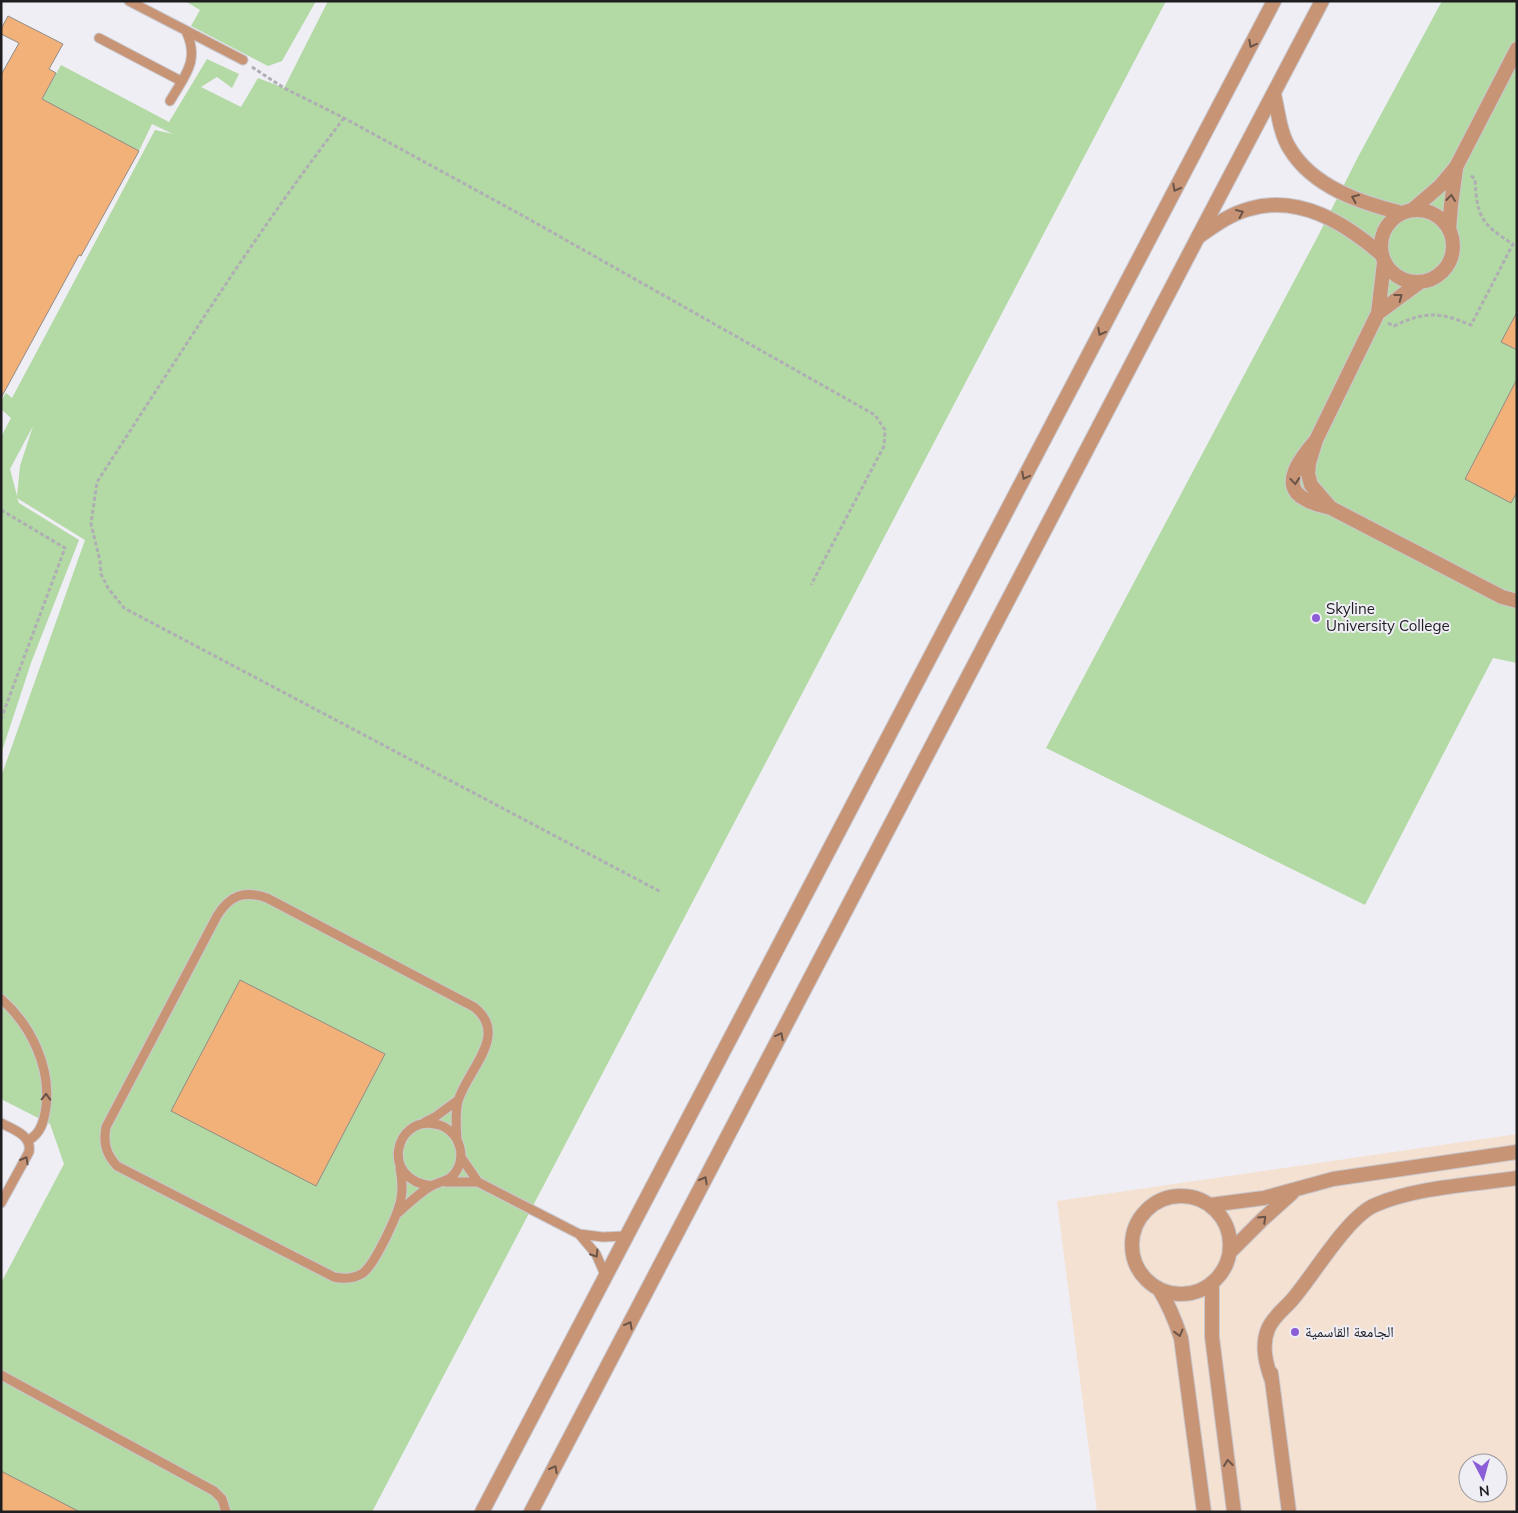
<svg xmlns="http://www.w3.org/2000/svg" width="1518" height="1513" font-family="Mulish,'Noto Naskh Arabic',sans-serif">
  <rect width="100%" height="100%" fill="#efeef5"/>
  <!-- education -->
  <path fill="#f5e1d1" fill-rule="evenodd" d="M 1517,1134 L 1517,1512 L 1097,1512 L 1057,1201 ZM 1468,1463 L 1498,1463 L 1498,1493 L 1468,1493 Z"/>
  <!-- green -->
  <path fill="#b3d9a4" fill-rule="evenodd" d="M 185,1 L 316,1 L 282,61 L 268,66 L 191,26 L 200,10 Z
    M 328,1 L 1166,1 L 372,1512 L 1,1512 L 1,1283 L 64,1164 L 50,1124 L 1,1099 L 1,777 L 85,540 L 17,498 L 19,503 L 79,540 L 31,663 L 1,754 L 1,437 L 11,418 L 1,409 L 1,400 L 6,393 L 12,398 L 155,130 L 173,134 L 152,124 L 139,151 L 42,99 L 61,65 L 169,122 L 207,59 L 239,74 L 232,88 L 217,77 L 201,87 L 241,107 L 258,78 L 284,88 ZM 33,426 L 20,466 L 17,496 L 10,469 Z
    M 1442,1 L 1517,1 L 1517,663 L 1493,658 L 1365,905 L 1046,748 L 1318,236 L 1358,157 Z"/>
  <!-- building -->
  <path fill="#f1b179" stroke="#918c87" d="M 8,16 L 63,44 L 49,69 L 56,73 L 42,99 L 139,151 L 81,256 L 79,255 L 1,398 L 1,75 L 19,43 L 1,34 L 1,29 Z
    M 1517,312 L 1517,350 L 1501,342 Z
    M 1517,379 L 1517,492 L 1511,503 L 1465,479 Z
    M 240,980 L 385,1054 L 316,1186 L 171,1111 Z
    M 1,1471 L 80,1512 L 1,1512 Z"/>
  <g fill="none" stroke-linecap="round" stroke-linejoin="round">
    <defs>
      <path id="service" d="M 129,1 L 243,60
        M 99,38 L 181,81
        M 170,101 C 185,75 200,61 186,31
        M 1,999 C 31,1025 51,1067 46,1107 C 44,1121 41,1133 29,1140
        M 425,1122 L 435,1117 L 458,1100
        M 1,1123 C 14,1130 32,1135 29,1152 L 1,1203
        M 461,1157 L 478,1182 L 579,1234 L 596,1254 L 606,1277
        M 400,1168 C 402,1178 403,1188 401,1198 C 399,1213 375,1264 363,1273 C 354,1279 344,1279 334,1277 L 117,1166 C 106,1154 103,1143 106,1127 L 217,916 C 230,895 244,890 267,898 L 474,1007 C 510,1035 467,1070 458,1101 C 455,1113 456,1127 457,1140
        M 446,1182 L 478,1182
        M 398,1213 C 408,1204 419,1193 431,1186 C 443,1180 451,1182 458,1168 C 463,1157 461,1145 454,1135 C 449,1129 443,1125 435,1124 C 395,1116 379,1180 432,1186
        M 579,1234 L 603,1237 L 626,1236
        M 1,1375 L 214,1491 L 222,1499 L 226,1512"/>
      <path id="minor" d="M 1274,94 C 1278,111 1280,134 1290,149 C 1313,187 1361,203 1402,213
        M 1412,210 L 1440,186 L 1456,167 L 1517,49
        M1381 246a36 36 0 1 1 72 0a36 36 0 1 1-72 0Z
        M 1449,230 L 1451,205 L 1456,168
        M 1198,237 C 1214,226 1230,214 1249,209 C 1299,194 1345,223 1382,255
        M 1378,313 L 1420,282
        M 1316,440 C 1304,454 1277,485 1305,499 C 1313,504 1323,506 1331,508 L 1502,597 L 1517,601
        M 1331,508 L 1311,485 L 1308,474 L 1309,463 L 1316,440 L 1378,313 L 1384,263
        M1132 1245a49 49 0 1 1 98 0a49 49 0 1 1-98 0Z
        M 1210,1205 L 1264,1198 L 1333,1179 L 1517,1152
        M 1230,1252 L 1263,1219 L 1292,1193
        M 1212,1284 L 1212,1337 L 1234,1512
        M 1159,1289 C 1169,1305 1175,1320 1181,1338 L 1204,1512
        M 1271,1373 L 1289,1512
        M 1272,1381 C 1266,1364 1261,1346 1268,1329 C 1273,1317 1284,1309 1292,1300 C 1313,1276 1347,1217 1375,1205 C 1417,1187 1471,1185 1517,1178"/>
      <path id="tertiary" d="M 482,1512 L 1274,1
        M 531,1512 L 1198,237 L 1322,1"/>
    </defs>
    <!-- service casing -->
    <use href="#service" stroke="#c9c8cf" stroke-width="11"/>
    <!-- minor casing -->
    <use href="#minor" stroke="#c9c8cf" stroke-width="16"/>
    <!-- tertiary casing -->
    <use href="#tertiary" stroke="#c9c8cf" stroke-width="16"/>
    <!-- path -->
    <path stroke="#afaeb4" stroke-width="3" stroke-dasharray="4 2.5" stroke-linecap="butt" d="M 252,67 L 284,88 L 344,118 L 527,218 L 875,415 L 885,430 L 884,446 L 811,585
      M 344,118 C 254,235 177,359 97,482 L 91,524 L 100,561 L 101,574 L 108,588 L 124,608 L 661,892
      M 1388,323 L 1394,326 C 1425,311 1440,312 1471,325 L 1513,244 C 1481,224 1477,217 1475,179 L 1470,175
      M 1,510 L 65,548 L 1,719"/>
    <!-- service -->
    <use href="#service" stroke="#c79576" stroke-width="9"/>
    <!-- minor -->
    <use href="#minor" stroke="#c79576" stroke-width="14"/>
    <!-- tertiary -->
    <use href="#tertiary" stroke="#c79576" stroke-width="14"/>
  </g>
  <!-- one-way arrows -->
  <defs><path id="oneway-chevron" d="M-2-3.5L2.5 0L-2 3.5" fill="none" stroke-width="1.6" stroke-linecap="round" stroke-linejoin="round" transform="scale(1.25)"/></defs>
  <g stroke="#6a5347">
    <use href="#oneway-chevron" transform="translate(1252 44) rotate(118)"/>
    <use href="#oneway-chevron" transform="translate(1176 188) rotate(118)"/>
    <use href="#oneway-chevron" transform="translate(1355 198) rotate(-157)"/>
    <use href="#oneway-chevron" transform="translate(1451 198) rotate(-83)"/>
    <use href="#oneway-chevron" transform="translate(1240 213) rotate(-24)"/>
    <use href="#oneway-chevron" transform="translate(1399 297) rotate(-37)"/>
    <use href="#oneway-chevron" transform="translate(1101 332) rotate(118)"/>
    <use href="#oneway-chevron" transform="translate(1025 476) rotate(118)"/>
    <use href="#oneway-chevron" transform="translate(1295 481) rotate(85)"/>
    <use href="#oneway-chevron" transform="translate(780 1036) rotate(-62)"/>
    <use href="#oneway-chevron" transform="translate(46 1097) rotate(-88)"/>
    <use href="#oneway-chevron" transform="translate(25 1160) rotate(-60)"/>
    <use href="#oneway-chevron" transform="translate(704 1180) rotate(-62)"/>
    <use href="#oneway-chevron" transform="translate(1263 1219) rotate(-44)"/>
    <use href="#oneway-chevron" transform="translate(595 1254) rotate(58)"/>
    <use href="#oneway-chevron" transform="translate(629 1325) rotate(-62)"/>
    <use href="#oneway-chevron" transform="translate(1179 1333) rotate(75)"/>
    <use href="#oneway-chevron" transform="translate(1228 1463) rotate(-97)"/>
    <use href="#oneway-chevron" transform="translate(554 1469) rotate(-62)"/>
  </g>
  <!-- markers -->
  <g fill="#8b5dd6" stroke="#efeef5" stroke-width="2">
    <circle cx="1316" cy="618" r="5"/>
    <circle cx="1295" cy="1332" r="5"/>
  </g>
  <g text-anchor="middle" stroke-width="4" stroke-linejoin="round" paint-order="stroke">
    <!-- poi labels -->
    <g font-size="15" fill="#1e1d20" stroke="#efeef5" text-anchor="start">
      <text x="1326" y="614">Skyline<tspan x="1326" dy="17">University College</tspan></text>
      <text x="1305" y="1337">الجامعة القاسمية</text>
    </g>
  </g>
  <!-- border -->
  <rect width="1518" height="1513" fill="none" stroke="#1e1d20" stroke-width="5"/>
  <!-- north arrow -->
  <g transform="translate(1483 1478) rotate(174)"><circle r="24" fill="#efeef5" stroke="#9b9aa0"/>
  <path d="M0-4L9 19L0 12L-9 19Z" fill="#8b5dd6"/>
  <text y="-8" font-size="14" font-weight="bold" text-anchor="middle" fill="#1e1d20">N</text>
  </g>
</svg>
